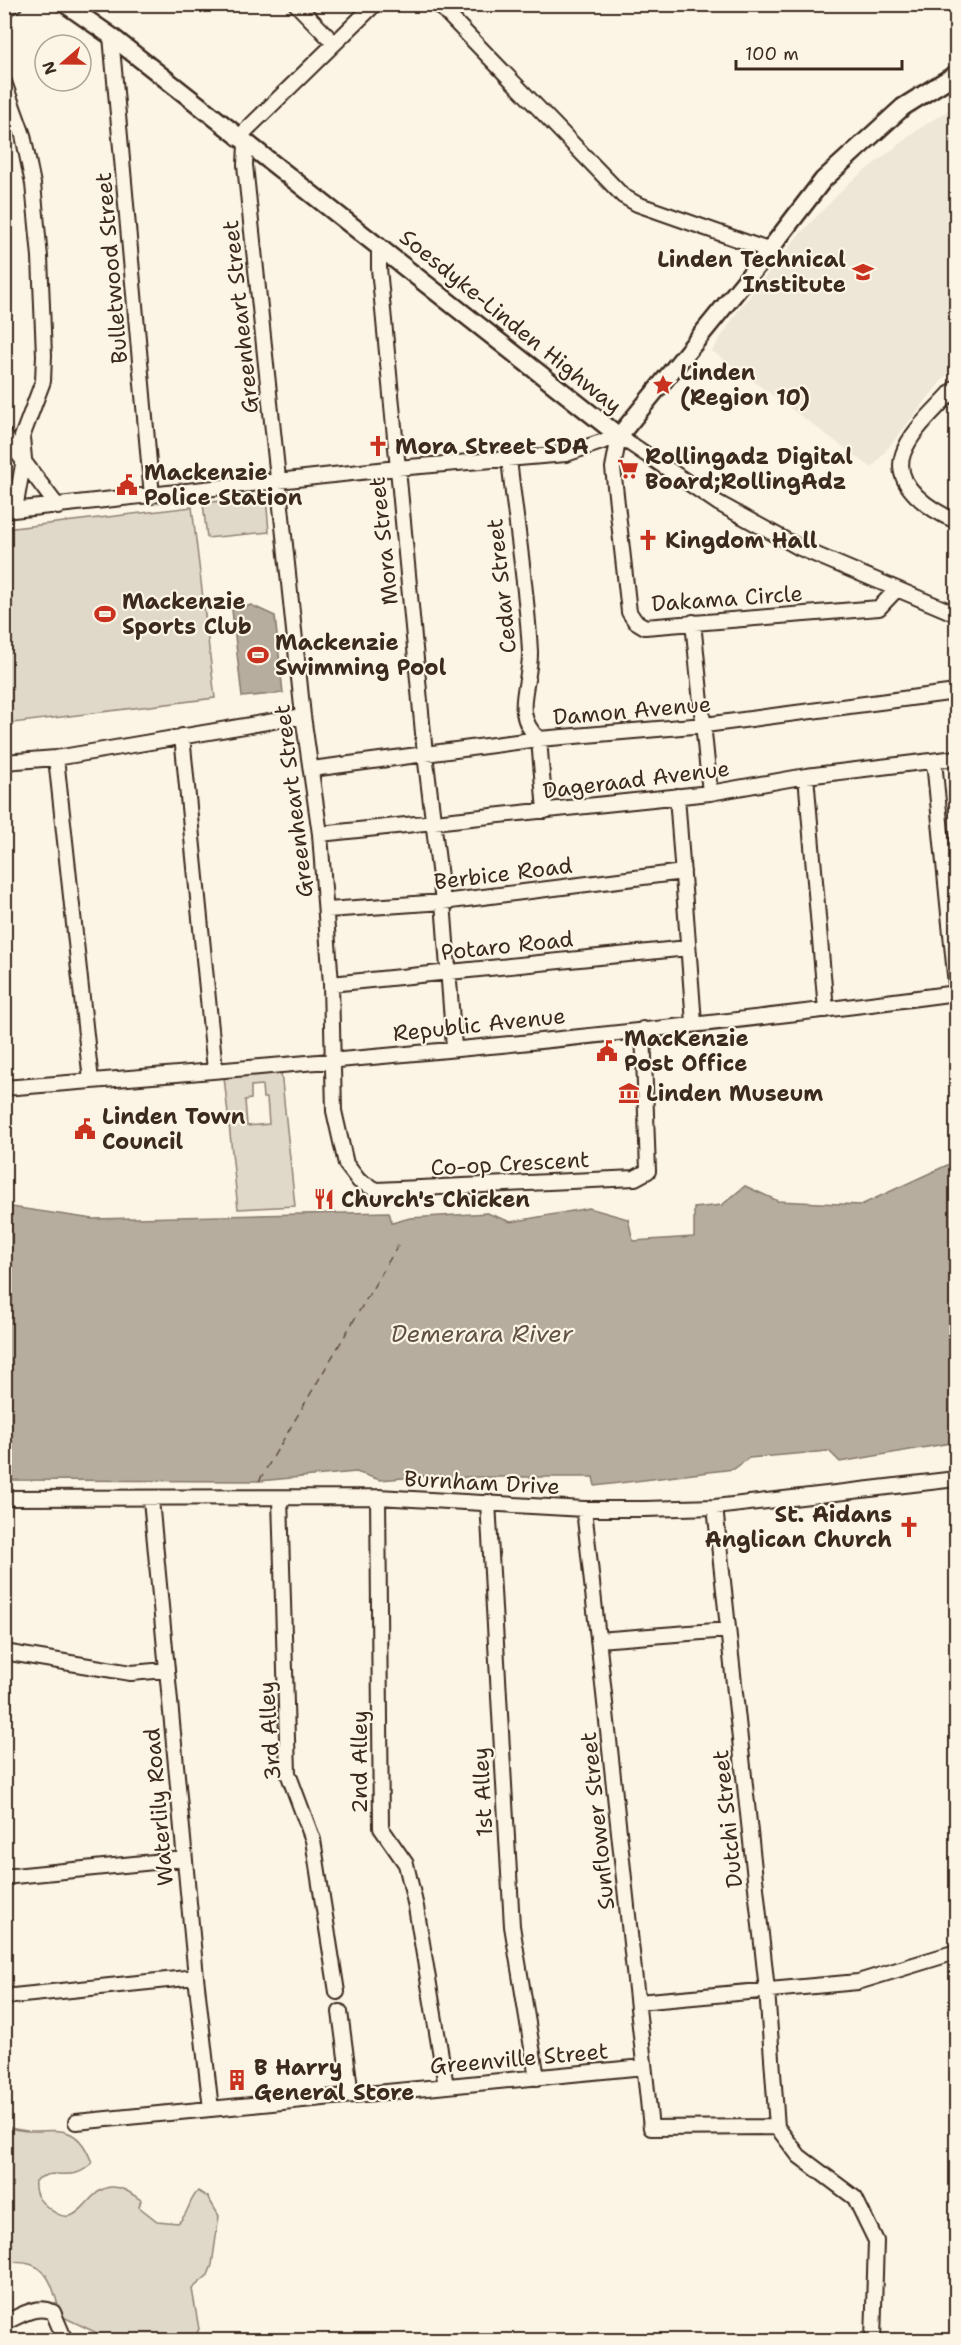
<svg xmlns="http://www.w3.org/2000/svg" width="961" height="2345" font-family="'Shantell Sans',sans-serif">
  <rect width="100%" height="100%" fill="#fcf5e5"/>
  <filter id="ink" filterUnits="userSpaceOnUse"><feTurbulence type="fractalNoise" baseFrequency=".0167" numOctaves="2"/><feDisplacementMap in="SourceGraphic" scale="12" xChannelSelector="R" yChannelSelector="G"/><feConvolveMatrix kernelMatrix="1 2 1 2 8 2 1 2 1" color-interpolation-filters="sRGB"/></filter>
  <g filter="url(#ink)">
    <!-- built -->
    <path fill="#eee6d6" d="M 956,105 L 956,363 L 872,468 L 712,351 L 740,308 L 798,236 L 849,183 L 919,129 Z"/>
    <!-- green -->
    <path fill="#e0d8c8" stroke="#8e8173" stroke-width="1.5" fill-rule="evenodd" d="M 266,496 L 269,532 L 207,538 L 203,503 Z
      M 192,507 L 215,698 L 5,724 L 5,529 Z
      M 281,1072 L 295,1206 L 238,1209 L 224,1077 ZM 262,1085 L 263,1098 L 267,1098 L 269,1124 L 247,1126 L 245,1100 L 251,1099 L 251,1086 Z
      M 4,2126 C 45,2142 73,2110 92,2163 C 71,2185 55,2165 35,2181 C 34,2192 37,2198 45,2205 C 80,2238 84,2189 111,2187 C 122,2186 132,2194 141,2200 L 139,2207 L 157,2221 L 178,2223 C 189,2214 188,2201 198,2191 L 208,2197 L 219,2216 L 212,2265 L 208,2275 L 192,2289 L 199,2329 L 193,2340 L 98,2340 L 97,2333 L 61,2316 C 51,2281 48,2258 5,2263 Z"/>
    <!-- water -->
    <path fill="#b7ad9e" stroke="#85796b" stroke-width="1.5" d="M 251,605 L 275,616 L 283,693 L 242,697 L 232,610 Z
      M 956,1161 L 956,1442 L 840,1462 L 829,1451 L 749,1458 L 734,1469 L 595,1486 L 593,1477 L 464,1477 L 457,1483 L 427,1476 L 380,1480 L 356,1472 L 259,1481 L 5,1480 L 5,1206 L 93,1219 L 389,1212 L 392,1223 L 410,1218 L 487,1213 L 511,1222 L 589,1208 L 628,1219 L 633,1241 L 694,1237 L 694,1208 L 722,1205 L 745,1186 L 778,1201 L 861,1205 Z"/>
    <g fill="none" stroke-linecap="round" stroke-linejoin="round">
      <!-- ferry -->
      <path stroke="#605144" stroke-width="1.5" stroke-dasharray="8 6" stroke-linecap="butt" d="M 259,1481 L 400,1242"/>
      <defs>
        <path id="minor" d="M 296,4 L 334,43
          M 438,4 L 623,196 L 637,204 L 768,250
          M 4,9 L 15,4
          M 111,36 L 152,496
          M 4,82 L 23,135 L 33,184 L 40,257 L 44,355 L 43,381 L 22,437 L 24,459 L 15,509
          M 238,138 L 375,4
          M 246,144 L 245,165 L 303,716 L 320,834 L 331,984 L 334,1111 L 346,1164 L 359,1181 L 377,1190 L 635,1178 L 648,1171 L 643,1029
          M 379,245 L 379,268 L 425,754 L 443,902 L 454,1047
          M 955,388 C 938,408 911,430 903,454 C 892,486 932,511 956,521
          M 4,435 L 58,507
          M 619,436 L 613,468 L 629,612 L 635,621 L 645,627 L 879,608 L 896,590
          M 619,436 L 718,503 L 800,548 L 956,614
          M 509,459 C 516,523 527,588 530,652 C 531,685 510,713 539,739 L 545,811
          M 4,511 L 397,468 L 566,454 L 619,436
          M 693,622 L 710,793
          M 182,736 L 215,1070
          M 56,758 L 91,1081
          M 934,761 L 956,985
          M 4,762 L 56,758 L 303,716
          M 312,769 L 539,739 L 705,725 L 956,692
          M 806,776 L 826,1010
          M 677,796 L 694,1023
          M 320,834 L 710,793 L 806,776 L 956,758
          M 327,910 L 443,902 L 683,872
          M 331,984 L 688,948
          M 4,1088 C 322,1063 641,1035 956,993
          M 378,1497 L 381,1828 L 406,1864 L 416,1907 L 446,2086
          M 4,1498 L 378,1497 L 584,1509 L 645,1509 L 715,1507 L 956,1479
          M 280,1498 L 288,1773 L 313,1840 L 337,1992
          M 151,1500 L 196,1977 L 211,2109
          M 488,1502 L 512,1926 L 537,2078
          M 715,1507 L 767,1990 L 777,2127
          M 584,1509 L 651,2128 L 777,2127
          M 598,1640 L 728,1630
          M 4,1652 L 131,1673 L 166,1670
          M 4,1877 L 184,1859
          M 4,1997 L 196,1977
          M 638,2002 L 858,1982 L 956,1952
          M 340,2012 L 351,2095
          M 76,2122 L 644,2067
          M 777,2127 L 799,2156 L 855,2198 L 876,2241 L 873,2340
          M 4,2323 C 20,2316 36,2304 53,2312 L 65,2340"/>
        <path id="major" d="M 65,4 L 111,36 L 619,436 L 757,266 L 823,180 L 903,107 L 956,74"/>
      </defs>
      <!-- minor casing -->
      <use href="#minor" stroke="#3b2a1e" stroke-width="18"/>
      <!-- major casing -->
      <use href="#major" stroke="#3b2a1e" stroke-width="21"/>
      <!-- minor -->
      <use href="#minor" stroke="#fcf5e5" stroke-width="14"/>
      <!-- major -->
      <use href="#major" stroke="#fcf5e5" stroke-width="16"/>
    </g>
  </g>
  <!-- icons -->
  <defs>
    <symbol id="school-bare" viewBox="-9 -9 18 18"><path d="M0-5L7-2L0 1L-7-2ZM-4 1L0 2.5L4 1V4Q0 6-4 4Z" fill="#c8321e" stroke="#fcf5e5" stroke-width="2.5" paint-order="stroke"/></symbol>
    <symbol id="sight-bare" viewBox="-9 -9 18 18"><path d="M0-6L1.8-2.2L6-1.7L2.9 1.2L3.7 5.4L0 3.3L-3.7 5.4L-2.9 1.2L-6-1.7L-1.8-2.2Z" fill="#c8321e" stroke="#fcf5e5" stroke-width="2.5" paint-order="stroke"/></symbol>
    <symbol id="church-bare" viewBox="-9 -9 18 18"><path d="M-1.2-6h2.4v3.5h3.3v2.4h-3.3V6h-2.4V-.1h-3.3v-2.4h3.3Z" fill="#c8321e" stroke="#fcf5e5" stroke-width="2.5" paint-order="stroke"/></symbol>
    <symbol id="supermarket-bare" viewBox="-9 -9 18 18"><path d="M-6-5.5h2.5l.6 2H6L4.5 2H-2.5L-4.4-4H-6ZM-1.5 3.2a1.3 1.3 0 1 0 .1 0ZM3 3.2a1.3 1.3 0 1 0 .1 0Z" fill="#c8321e" stroke="#fcf5e5" stroke-width="2.5" paint-order="stroke"/></symbol>
    <symbol id="civic-bare" viewBox="-9 -9 18 18"><path d="M-.6-6.5H3V-4.5H.6V-3L4-1V1h2V6H-6V1h2V-1L-.6-3ZM-1.2 2.5V6h2.4V2.5Z" fill="#c8321e" stroke="#fcf5e5" stroke-width="2.5" paint-order="stroke"/></symbol>
    <symbol id="stadium-bare" viewBox="-9 -9 18 18"><path d="M0-5a6.5 5 0 1 0 0 10a6.5 5 0 1 0 0-10ZM-3.5-1.8h7v3.6h-7Z" fill="#c8321e" stroke="#fcf5e5" stroke-width="2.5" paint-order="stroke"/></symbol>
    <symbol id="museum-bare" viewBox="-9 -9 18 18"><path d="M0-6L6-3V-2H-6V-3ZM-5-1h2V3h-2ZM-1-1h2V3h-2ZM3-1h2V3H3ZM-6 4H6V6H-6Z" fill="#c8321e" stroke="#fcf5e5" stroke-width="2.5" paint-order="stroke"/></symbol>
    <symbol id="restaurant-bare" viewBox="-9 -9 18 18"><path d="M-5-6h1v4h1v-4h1v4h1v-4h1v5L-1.5 .5V6h-2V.5L-5-1ZM5-6V6H3V1.5H1.5Q1.5-4 5-6Z" fill="#c8321e" stroke="#fcf5e5" stroke-width="2.5" paint-order="stroke"/></symbol>
    <symbol id="building-bare" viewBox="-9 -9 18 18"><path d="M-4-6H4V6H1V3H-1V6H-4ZM-2.5-4.3h1.7v1.8h-1.7ZM.8-4.3h1.7v1.8H.8ZM-2.5-1h1.7V.8h-1.7ZM.8-1h1.7V.8H.8Z" fill="#c8321e" stroke="#fcf5e5" stroke-width="2.5" paint-order="stroke"/></symbol>
  </defs>
  <g fill-rule="evenodd">
    <use href="#school-bare" x="848" y="257" width="30" height="30"/>
    <use href="#sight-bare" x="648" y="370" width="30" height="30"/>
    <use href="#church-bare" x="363" y="431" width="30" height="30"/>
    <use href="#supermarket-bare" x="613" y="454" width="30" height="30"/>
    <use href="#civic-bare" x="112" y="470" width="30" height="30"/>
    <use href="#church-bare" x="633" y="525" width="30" height="30"/>
    <use href="#stadium-bare" x="90" y="599" width="30" height="30"/>
    <use href="#stadium-bare" x="243" y="640" width="30" height="30"/>
    <use href="#civic-bare" x="592" y="1036" width="30" height="30"/>
    <use href="#museum-bare" x="614" y="1078" width="30" height="30"/>
    <use href="#civic-bare" x="70" y="1114" width="30" height="30"/>
    <use href="#restaurant-bare" x="309" y="1184" width="30" height="30"/>
    <use href="#church-bare" x="894" y="1512" width="30" height="30"/>
    <use href="#building-bare" x="222" y="2065" width="30" height="30"/>
  </g>
  <g text-anchor="middle" stroke-width="4.5" stroke-linejoin="round" paint-order="stroke">
    <!-- poi labels -->
    <g font-size="22" font-weight="bold" fill="#3b2a1e" stroke="#fcf5e5" text-anchor="start">
      <text x="846" y="267" text-anchor="end">Linden Technical<tspan x="846" dy="25">Institute</tspan></text>
      <text x="680" y="380">Linden<tspan x="680" dy="25">(Region 10)</tspan></text>
      <text x="395" y="454">Mora Street SDA</text>
      <text x="645" y="464">Rollingadz Digital<tspan x="645" dy="25">Board;RollingAdz</tspan></text>
      <text x="144" y="480">Mackenzie<tspan x="144" dy="25">Police Station</tspan></text>
      <text x="665" y="548">Kingdom Hall</text>
      <text x="122" y="609">Mackenzie<tspan x="122" dy="25">Sports Club</tspan></text>
      <text x="275" y="650">Mackenzie<tspan x="275" dy="25">Swimming Pool</tspan></text>
      <text x="624" y="1046">MacKenzie<tspan x="624" dy="25">Post Office</tspan></text>
      <text x="646" y="1101">Linden Museum</text>
      <text x="102" y="1124">Linden Town<tspan x="102" dy="25">Council</tspan></text>
      <text x="341" y="1207">Church's Chicken</text>
      <text x="892" y="1522" text-anchor="end">St. Aidans<tspan x="892" dy="25">Anglican Church</tspan></text>
      <text x="254" y="2075">B Harry<tspan x="254" dy="25">General Store</tspan></text>
    </g>
    <!-- street labels -->
    <g font-size="22" fill="#3b2a1e" stroke="#fcf5e5">
      <text transform="translate(111 268) rotate(-95)" y="8">Bulletwood Street</text>
      <text transform="translate(240 317) rotate(-96)" y="8">Greenheart Street</text>
      <text transform="translate(511 321) rotate(39)" y="8">Soesdyke-Linden Highway</text>
      <text transform="translate(383 541) rotate(-96)" y="8">Mora Street</text>
      <text transform="translate(501 586) rotate(-96)" y="8">Cedar Street</text>
      <text transform="translate(727 598) rotate(-4)" y="8">Dakama Circle</text>
      <text transform="translate(632 710) rotate(-5)" y="8">Damon Avenue</text>
      <text transform="translate(636 779) rotate(-7)" y="8">Dageraad Avenue</text>
      <text transform="translate(293 801) rotate(-97)" y="8">Greenheart Street</text>
      <text transform="translate(503 873) rotate(-7)" y="8">Berbice Road</text>
      <text transform="translate(507 945) rotate(-6)" y="8">Potaro Road</text>
      <text transform="translate(479 1024) rotate(-6)" y="8">Republic Avenue</text>
      <text transform="translate(510 1163) rotate(-3)" y="8">Co-op Crescent</text>
      <text transform="translate(482 1482) rotate(3)" y="8">Burnham Drive</text>
      <text transform="translate(269 1731) rotate(-94)" y="8">3rd Alley</text>
      <text transform="translate(359 1762) rotate(-90)" y="8">2nd Alley</text>
      <text transform="translate(482 1792) rotate(-93)" y="8">1st Alley</text>
      <text transform="translate(158 1807) rotate(-95)" y="8">Waterlily Road</text>
      <text transform="translate(727 1819) rotate(-96)" y="8">Dutchi Street</text>
      <text transform="translate(597 1821) rotate(-96)" y="8">Sunflower Street</text>
      <text transform="translate(519 2058) rotate(-5)" y="8">Greenville Street</text>
    </g>
    <!-- water labels -->
    <g font-size="24" font-style="italic" fill="#605144" stroke="#fcf5e5">
      <text x="482" y="1342">Demerara River</text>
    </g>
  </g>
  <!-- margin -->
  <rect width="961" height="2345" fill="none" stroke="#fcf5e5" stroke-width="24"/>
  <rect x="12" y="12" width="937" height="2321" fill="none" stroke="#3b2a1e" stroke-width="2" filter="url(#ink)"/>
  <!-- north arrow -->
  <g transform="translate(63 63) rotate(250)"><circle r="28" fill="#fcf5e5" stroke="#afa495" stroke-width="1.5"/>
  <path d="M0-4.5L10 22L0 15L-10 22Z" fill="#c8321e"/>
  <text y="-9" font-size="16" font-weight="bold" text-anchor="middle" fill="#3b2a1e">N</text>
  </g>
  <!-- scale -->
  <path d="M736 60v9h166v-9" fill="none" stroke="#3b2a1e" stroke-width="3"/>
  <text x="745" y="60" font-size="18" fill="#3b2a1e" stroke="#fcf5e5" stroke-width="4.5" paint-order="stroke">100 m</text>
</svg>
